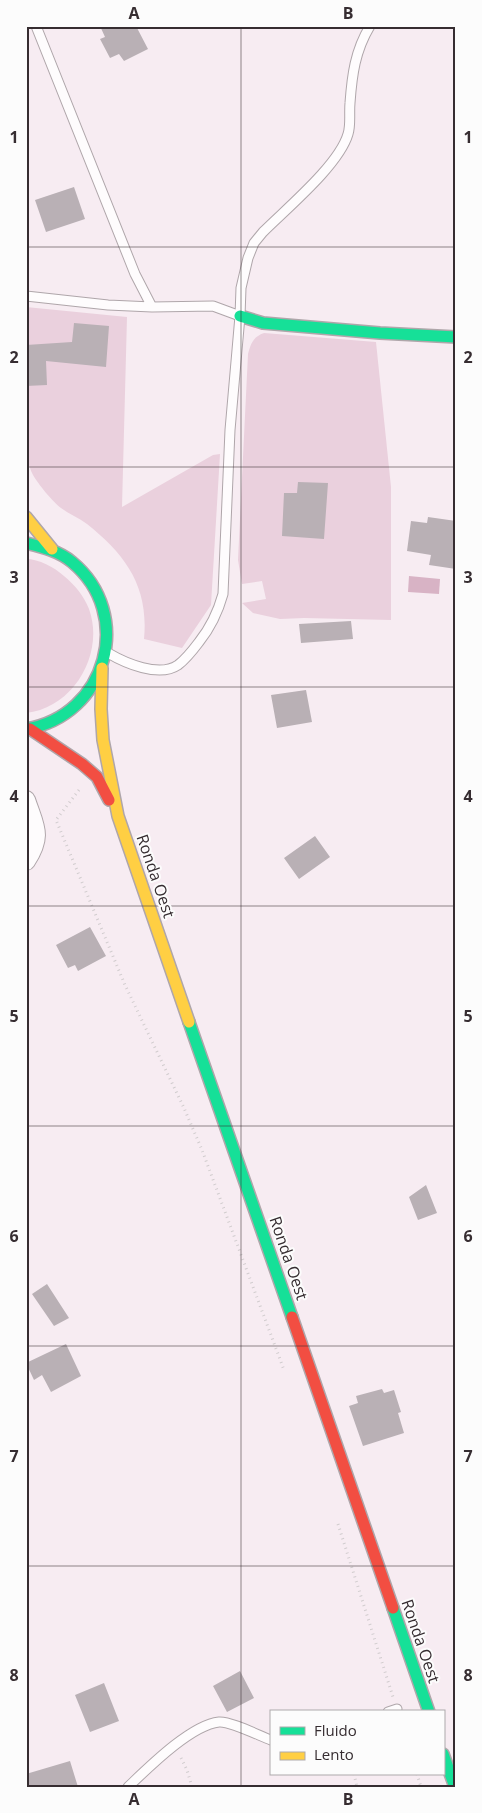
<svg xmlns="http://www.w3.org/2000/svg" width="482" height="1813" font-family="'Open Sans',sans-serif">
  <rect width="100%" height="100%" fill="#f7ecf2"/>
  <!-- green -->
  <path fill="#ead0dd" d="M 26,307 L 127,317 L 122,507 L 213,455 L 220,454 L 211,605 L 182,648 L 144,639 C 149,587 126,555 87,524 C 79,518 69,514 61,508 C 53,502 38,484 33,475 C 30,470 29,463 26,457 Z
    M 264,333 L 376,342 L 391,487 L 391,620 L 304,618 L 280,619 L 253,613 L 242,603 L 266,599 L 262,581 L 242,584 L 238,560 L 248,354 C 251,343 253,337 264,333 Z
    M 26,559 C 39,559 54,567 64,576 C 75,585 84,596 89,609 C 105,653 74,708 26,713 Z"/>
  <!-- water -->
  <path fill="#d8b3c5" d="M 409,576 L 440,579 L 439,594 L 408,592 Z"/>
  <!-- building -->
  <path fill="#b9b0b5" d="M 100,26 L 136,26 L 148,49 L 124,61 L 119,54 L 110,58 L 100,39 L 105,37 Z
    M 74,187 L 85,219 L 46,232 L 35,200 Z
    M 74,323 L 109,326 L 106,367 L 46,361 L 47,385 L 26,386 L 26,345 L 72,342 Z
    M 298,482 L 328,483 L 324,539 L 282,536 L 284,493 L 297,493 Z
    M 428,517 L 456,521 L 456,569 L 429,565 L 431,555 L 407,551 L 411,521 L 427,523 Z
    M 351,621 L 353,639 L 301,643 L 299,624 Z
    M 306,690 L 312,722 L 277,728 L 271,695 Z
    M 315,836 L 330,857 L 299,879 L 284,858 Z
    M 90,927 L 106,956 L 78,971 L 75,965 L 68,968 L 56,945 Z
    M 426,1185 L 437,1213 L 418,1220 L 409,1197 Z
    M 47,1284 L 69,1318 L 54,1326 L 32,1294 Z
    M 66,1344 L 81,1376 L 51,1392 L 42,1375 L 34,1380 L 26,1363 Z
    M 382,1389 L 384,1393 L 394,1390 L 401,1412 L 398,1413 L 404,1433 L 363,1446 L 349,1406 L 358,1403 L 356,1396 Z
    M 240,1671 L 254,1698 L 227,1712 L 213,1686 Z
    M 104,1683 L 119,1721 L 90,1732 L 75,1695 Z
    M 70,1761 L 78,1787 L 26,1787 L 26,1774 Z"/>
  <g fill="none" stroke-linecap="round" stroke-linejoin="round">
    <defs>
      <path id="lane" d="M 36,26 L 135,274 L 152,307 L 213,306 L 240,316
        M 26,296 L 108,305 L 152,307
        M 108,653 C 125,663 159,678 178,665 C 186,659 193,650 199,642 C 211,627 218,612 223,594 L 230,430 L 240,316 L 241,288 L 248,258 L 254,243 L 263,232 C 287,208 339,165 348,134 C 351,125 349,113 350,103 C 352,75 355,51 370,26
        M 388,1712 L 397,1709
        M 128,1787 C 149,1767 191,1725 219,1722 C 230,1721 260,1736 271,1740"/>
      <path id="street" d="M 26,800 C 35,827 43,835 26,861"/>
      <path id="fast" d="M 240,316 L 263,323 L 380,333 L 456,337
        M 26,543 C 42,547 59,551 72,562 C 135,614 107,716 26,729
        M 189,1022 L 292,1317
        M 393,1608 L 429,1712
        M 443,1754 L 455,1787"/>
      <path id="slow" d="M 26,517 L 52,549
        M 102,668 L 101,709 L 103,740 L 118,816 L 189,1022"/>
      <path id="jam" d="M 30,729 L 82,764 L 97,777 L 109,800
        M 292,1317 L 393,1608"/>
    </defs>
    <!-- lane casing -->
    <use href="#lane" stroke="#afa6aa" stroke-width="11"/>
    <!-- street casing -->
    <use href="#street" stroke="#afa6aa" stroke-width="20"/>
    <!-- fast casing -->
    <use href="#fast" stroke="#afa6aa" stroke-width="14"/>
    <!-- slow casing -->
    <use href="#slow" stroke="#afa6aa" stroke-width="14"/>
    <!-- jam casing -->
    <use href="#jam" stroke="#afa6aa" stroke-width="14"/>
    <!-- path -->
    <path stroke="#d1ccce" stroke-width="3" stroke-dasharray="1 4" stroke-linecap="butt" d="M 79,790 L 56,820 L 125,985 L 184,1108 L 202,1150 L 284,1370
      M 338,1524 L 393,1697
      M 181,1758 L 187,1770 L 192,1787
      M 354,1774 L 357,1787
      M 417,1774 L 421,1787"/>
    <!-- lane -->
    <use href="#lane" stroke="#fefcfd" stroke-width="9"/>
    <!-- street -->
    <use href="#street" stroke="#fefcfd" stroke-width="18"/>
    <!-- fast -->
    <use href="#fast" stroke="#16e098" stroke-width="11"/>
    <!-- slow -->
    <use href="#slow" stroke="#ffcf43" stroke-width="11"/>
    <!-- jam -->
    <use href="#jam" stroke="#f24e42" stroke-width="11"/>
  </g>
  <!-- grid -->
  <path fill="none" stroke="#362d31" stroke-width="1" stroke-opacity="0.55" d="M 241,26 L 241,1787M 26,247 L 456,247M 26,467 L 456,467M 26,687 L 456,687M 26,906 L 456,906M 26,1126 L 456,1126M 26,1346 L 456,1346M 26,1566 L 456,1566"/>
  <g text-anchor="middle" stroke-width="4" stroke-linejoin="round" paint-order="stroke">
    <!-- street labels -->
    <g font-size="16" fill="#362d31" stroke="#fcfcfc">
      <text transform="translate(156 876) rotate(71)" y="6">Ronda Oest</text>
      <text transform="translate(289 1258) rotate(71)" y="6">Ronda Oest</text>
      <text transform="translate(421 1641) rotate(71)" y="6">Ronda Oest</text>
    </g>
  </g>
  <!-- border -->
  <rect width="482" height="1813" fill="none" stroke="#fcfcfc" stroke-width="55"/>
  <!-- legend -->
  <rect x="270" y="1710" width="175" height="65" fill="#fcfcfc" stroke="#ada9ab"/>
  <rect x="280" y="1727" width="25" height="8" fill="#16e098" stroke="#ada9ab"/>
  <text x="314" y="1736" font-size="15" fill="#362d31">Fluido</text>
  <rect x="280" y="1752" width="25" height="8" fill="#ffcf43" stroke="#ada9ab"/>
  <text x="314" y="1760" font-size="15" fill="#362d31">Lento</text>
  <rect x="28" y="28" width="426" height="1758" fill="none" stroke="#362d31" stroke-width="2"/>
  <g font-size="16" text-anchor="middle" font-weight="bold" fill="#362d31">
    <text x="134" y="19">A</text>
    <text x="348" y="19">B</text>
    <text x="14" y="143">1</text>
    <text x="468" y="143">1</text>
    <text x="14" y="363">2</text>
    <text x="468" y="363">2</text>
    <text x="14" y="583">3</text>
    <text x="468" y="583">3</text>
    <text x="14" y="802">4</text>
    <text x="468" y="802">4</text>
    <text x="14" y="1022">5</text>
    <text x="468" y="1022">5</text>
    <text x="14" y="1242">6</text>
    <text x="468" y="1242">6</text>
    <text x="14" y="1462">7</text>
    <text x="468" y="1462">7</text>
    <text x="14" y="1681">8</text>
    <text x="468" y="1681">8</text>
    <text x="134" y="1805">A</text>
    <text x="348" y="1805">B</text>
  </g>
</svg>
